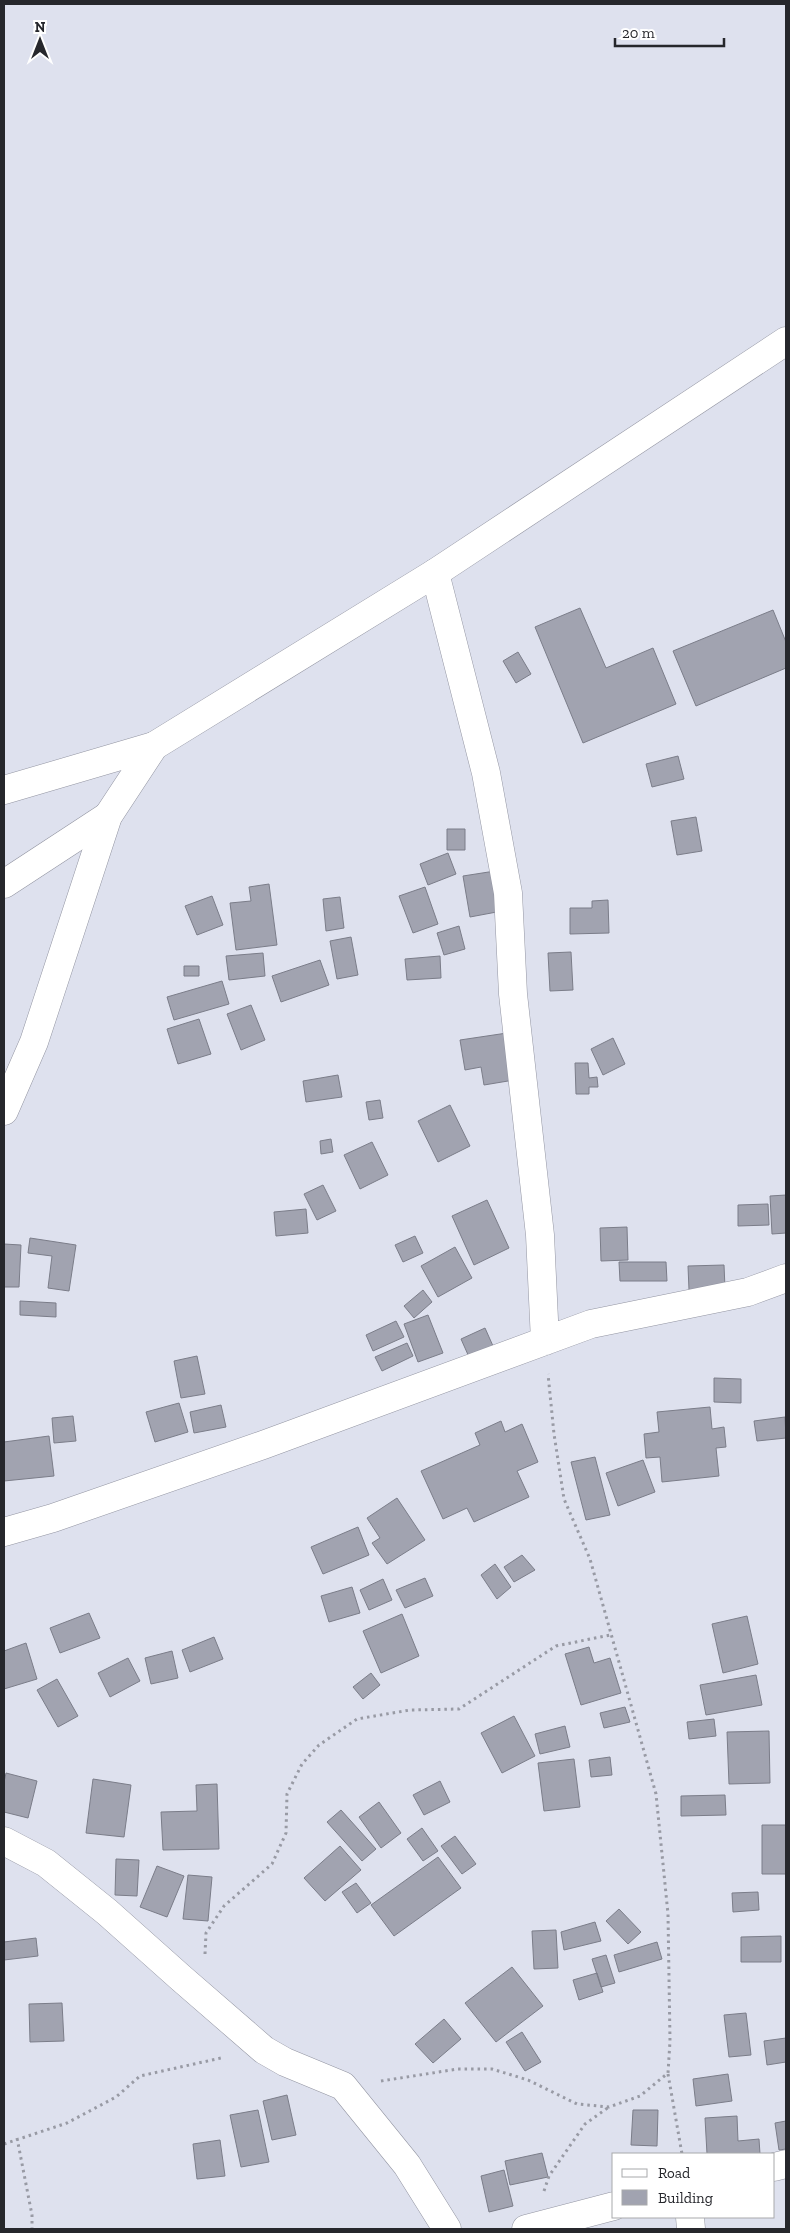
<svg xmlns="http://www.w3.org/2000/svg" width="790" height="2233" font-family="'Zilla Slab',serif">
  <rect width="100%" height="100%" fill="#dee1ee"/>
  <!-- building -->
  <path fill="#a1a3b0" stroke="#7b7d89" d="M 580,608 L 606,668 L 653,648 L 676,704 L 583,743 L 535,627 Z
    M 773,610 L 786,642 L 786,668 L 696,706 L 673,651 Z
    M 518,652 L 531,674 L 516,683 L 503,661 Z
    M 678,756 L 684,779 L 652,787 L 646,764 Z
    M 696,817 L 702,851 L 677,855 L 671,821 Z
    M 447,829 L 465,829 L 465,850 L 447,850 Z
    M 448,853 L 456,874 L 428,885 L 420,864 Z
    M 495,871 L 502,911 L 470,917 L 463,876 Z
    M 269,884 L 277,945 L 236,950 L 230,903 L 251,901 L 249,887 Z
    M 425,887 L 438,924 L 413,933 L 399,896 Z
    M 212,896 L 223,925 L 197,935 L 185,906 Z
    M 340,897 L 344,928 L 326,931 L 323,899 Z
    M 608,900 L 609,933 L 570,934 L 570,908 L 592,908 L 592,901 Z
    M 459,926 L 465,949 L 444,955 L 437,933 Z
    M 351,937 L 358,975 L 337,979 L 330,941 Z
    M 571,952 L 573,990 L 550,991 L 548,953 Z
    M 263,953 L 265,976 L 229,980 L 226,956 Z
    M 440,956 L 441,978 L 407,980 L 405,959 Z
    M 320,960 L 329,985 L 281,1002 L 272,976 Z
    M 184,966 L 199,966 L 199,976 L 184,976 Z
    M 222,981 L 229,1004 L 174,1020 L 167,997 Z
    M 251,1005 L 265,1040 L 241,1050 L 227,1014 Z
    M 199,1019 L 211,1054 L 178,1064 L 167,1029 Z
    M 507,1033 L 514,1080 L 484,1085 L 481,1067 L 465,1070 L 460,1040 Z
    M 613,1038 L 625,1064 L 603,1075 L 591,1049 Z
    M 575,1063 L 588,1063 L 589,1078 L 597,1077 L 598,1087 L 589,1087 L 589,1094 L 576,1094 Z
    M 338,1075 L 342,1097 L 306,1102 L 303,1081 Z
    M 380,1100 L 383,1118 L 369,1120 L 366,1102 Z
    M 450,1105 L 470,1146 L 438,1162 L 418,1121 Z
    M 331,1139 L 333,1152 L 321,1154 L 320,1141 Z
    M 372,1142 L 388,1175 L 360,1189 L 344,1155 Z
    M 323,1185 L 336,1211 L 317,1220 L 304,1194 Z
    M 786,1195 L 786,1233 L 772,1234 L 770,1196 Z
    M 487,1200 L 509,1248 L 474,1265 L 452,1216 Z
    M 768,1204 L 769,1225 L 738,1226 L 738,1205 Z
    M 306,1209 L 308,1233 L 276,1236 L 274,1212 Z
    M 627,1227 L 628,1260 L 601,1261 L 600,1228 Z
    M 415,1236 L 423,1253 L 403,1262 L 395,1245 Z
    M 30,1238 L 76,1245 L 69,1291 L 48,1288 L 52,1256 L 28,1253 Z
    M 4,1244 L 21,1245 L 19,1287 L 4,1287 Z
    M 455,1247 L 472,1278 L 438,1297 L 421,1266 Z
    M 619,1262 L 666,1262 L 667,1281 L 620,1281 Z
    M 724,1265 L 725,1288 L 689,1290 L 688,1266 Z
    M 423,1290 L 432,1302 L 414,1318 L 404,1306 Z
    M 20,1301 L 56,1303 L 56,1317 L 20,1315 Z
    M 428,1315 L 443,1353 L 418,1362 L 404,1324 Z
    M 396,1321 L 404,1337 L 373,1351 L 366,1335 Z
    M 485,1328 L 493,1346 L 469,1357 L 461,1339 Z
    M 407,1343 L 413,1356 L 382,1371 L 375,1357 Z
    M 197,1356 L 205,1394 L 181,1398 L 174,1361 Z
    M 714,1378 L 741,1379 L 741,1403 L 714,1402 Z
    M 179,1403 L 188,1432 L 155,1442 L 146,1412 Z
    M 221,1405 L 226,1427 L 194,1433 L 190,1412 Z
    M 710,1407 L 712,1429 L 724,1427 L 726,1447 L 716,1448 L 719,1476 L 662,1482 L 660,1457 L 646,1458 L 644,1434 L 659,1432 L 657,1412 Z
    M 73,1416 L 76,1441 L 54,1443 L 52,1418 Z
    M 785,1417 L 786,1438 L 757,1441 L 754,1421 Z
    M 501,1421 L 505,1432 L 522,1424 L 538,1462 L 517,1471 L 529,1497 L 474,1522 L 467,1508 L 443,1519 L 421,1471 L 480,1445 L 475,1433 Z
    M 49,1436 L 54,1476 L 4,1481 L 4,1442 Z
    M 595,1457 L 610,1515 L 586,1520 L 571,1462 Z
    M 643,1460 L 655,1492 L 618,1506 L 606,1473 Z
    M 397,1498 L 425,1540 L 387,1564 L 372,1543 L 380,1538 L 367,1518 Z
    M 358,1527 L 369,1555 L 323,1574 L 311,1547 Z
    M 522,1555 L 535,1570 L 514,1582 L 504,1567 Z
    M 495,1564 L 511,1587 L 497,1599 L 481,1575 Z
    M 425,1578 L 433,1596 L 405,1608 L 396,1590 Z
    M 383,1579 L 392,1600 L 369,1610 L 360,1590 Z
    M 352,1587 L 360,1613 L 329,1622 L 321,1596 Z
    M 89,1613 L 100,1638 L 60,1653 L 50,1628 Z
    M 402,1614 L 419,1656 L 381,1673 L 363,1631 Z
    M 747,1616 L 758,1664 L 723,1673 L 712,1624 Z
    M 214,1637 L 223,1659 L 190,1672 L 182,1650 Z
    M 26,1643 L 37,1679 L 4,1689 L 4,1651 Z
    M 589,1647 L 594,1663 L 610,1658 L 621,1693 L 581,1705 L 565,1654 Z
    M 172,1651 L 178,1678 L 151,1684 L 145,1658 Z
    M 128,1658 L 140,1681 L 110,1697 L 98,1673 Z
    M 371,1673 L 380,1685 L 363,1699 L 353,1687 Z
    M 756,1675 L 762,1705 L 706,1715 L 700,1685 Z
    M 57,1679 L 78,1716 L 58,1727 L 37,1690 Z
    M 625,1707 L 630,1722 L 604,1728 L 600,1713 Z
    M 514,1716 L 535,1756 L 502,1773 L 481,1733 Z
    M 714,1719 L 716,1736 L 689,1739 L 687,1722 Z
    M 565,1726 L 570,1747 L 540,1754 L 535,1734 Z
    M 769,1731 L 770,1783 L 729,1784 L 727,1732 Z
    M 610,1757 L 612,1775 L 591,1777 L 589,1760 Z
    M 574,1759 L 580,1807 L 544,1811 L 538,1763 Z
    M 6,1773 L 37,1781 L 28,1818 L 4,1812 L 4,1782 Z
    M 93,1779 L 131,1785 L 124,1837 L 86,1833 Z
    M 440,1781 L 450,1802 L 424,1815 L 413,1795 Z
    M 217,1784 L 219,1849 L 163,1850 L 161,1812 L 197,1811 L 196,1785 Z
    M 725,1795 L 726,1815 L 681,1816 L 681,1796 Z
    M 379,1802 L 401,1833 L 381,1848 L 359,1817 Z
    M 341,1810 L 376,1849 L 362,1861 L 327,1822 Z
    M 762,1825 L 786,1825 L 786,1874 L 762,1874 Z
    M 422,1828 L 438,1851 L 423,1861 L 407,1839 Z
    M 455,1836 L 476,1864 L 462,1874 L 441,1846 Z
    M 340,1846 L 361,1870 L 325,1901 L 304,1878 Z
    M 438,1857 L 461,1888 L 394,1936 L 371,1905 Z
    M 116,1859 L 139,1860 L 137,1896 L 115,1895 Z
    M 157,1866 L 184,1876 L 167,1917 L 140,1907 Z
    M 188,1875 L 212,1877 L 208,1921 L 183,1919 Z
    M 356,1883 L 371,1903 L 357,1913 L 342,1892 Z
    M 758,1892 L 759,1910 L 733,1912 L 732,1893 Z
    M 619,1909 L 641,1932 L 628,1944 L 606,1921 Z
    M 595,1922 L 601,1941 L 564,1950 L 561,1932 Z
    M 556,1930 L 558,1968 L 534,1969 L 532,1931 Z
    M 781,1936 L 781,1962 L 741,1962 L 741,1937 Z
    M 36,1938 L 38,1956 L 4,1960 L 4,1942 Z
    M 657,1942 L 662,1959 L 619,1972 L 614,1955 Z
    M 606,1955 L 615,1983 L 601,1987 L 592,1959 Z
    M 512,1967 L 543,2006 L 496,2042 L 465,2003 Z
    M 597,1973 L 603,1992 L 579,2000 L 573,1980 Z
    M 62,2003 L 64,2041 L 30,2042 L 29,2004 Z
    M 746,2013 L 751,2055 L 729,2057 L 724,2015 Z
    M 444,2019 L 461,2039 L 433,2063 L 415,2044 Z
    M 522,2032 L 541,2062 L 525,2071 L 506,2042 Z
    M 786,2038 L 786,2062 L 767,2065 L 764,2041 Z
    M 728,2074 L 732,2101 L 696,2106 L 693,2079 Z
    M 287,2095 L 296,2135 L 272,2140 L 263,2101 Z
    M 258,2110 L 269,2162 L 241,2167 L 230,2115 Z
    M 633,2110 L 658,2110 L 657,2146 L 631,2145 Z
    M 737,2116 L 738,2141 L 759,2139 L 760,2154 L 707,2154 L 705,2118 Z
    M 786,2121 L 786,2149 L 779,2150 L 775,2123 Z
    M 220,2140 L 225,2176 L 197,2179 L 193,2144 Z
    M 542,2153 L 548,2177 L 510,2185 L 505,2161 Z
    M 504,2170 L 513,2206 L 489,2212 L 481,2176 Z"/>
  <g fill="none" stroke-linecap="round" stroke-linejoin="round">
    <defs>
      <path id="street" d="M 435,573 L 486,773 L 508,893 L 513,994 L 540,1235 L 545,1341
        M 4,790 L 154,746
        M 4,884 L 108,816
        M 4,1532 L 53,1518 L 263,1445 L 591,1324 L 748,1292 L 786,1278
        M 4,1841 L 46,1863 L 107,1912 L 181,1978 L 264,2050 L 285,2062 L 343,2086 L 407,2165 L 447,2229
        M 774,2167 L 786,2164
        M 690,2217 L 691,2229
        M 526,2229 L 614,2206"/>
      <path id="secondary" d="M 4,1111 L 34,1042 L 108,816 L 154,746 L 435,573 L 786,341"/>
    </defs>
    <!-- street casing -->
    <use href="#street" stroke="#9395a2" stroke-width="29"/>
    <!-- secondary casing -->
    <use href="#secondary" stroke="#9395a2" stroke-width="29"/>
    <!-- path -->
    <path stroke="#989aa4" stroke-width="3" stroke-dasharray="2.5 4" stroke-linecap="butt" d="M 205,1954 L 206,1933 L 224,1906 L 272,1864 L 286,1833 L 287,1794 L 302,1764 L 319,1745 L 357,1719 L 410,1710 L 459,1709 L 556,1646 L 610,1635
      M 668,2074 L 682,2154
      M 381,2081 L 458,2069 L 492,2069 L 528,2080 L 577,2104 L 609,2107 L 640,2096 L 668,2073 L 670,2041 L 668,1914 L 656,1794 L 590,1559 L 564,1499 L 554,1434 L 548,1374
      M 17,2138 L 32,2215 L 32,2229
      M 4,2144 L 67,2123 L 116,2097 L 140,2076 L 221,2058
      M 544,2191 L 549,2176 L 585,2124 L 609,2107"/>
    <!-- street -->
    <use href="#street" stroke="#fff" stroke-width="28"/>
    <!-- secondary -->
    <use href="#secondary" stroke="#fff" stroke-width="28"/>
  </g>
  <!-- border -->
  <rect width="790" height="2233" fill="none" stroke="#26272c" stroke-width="10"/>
  <!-- legend -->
  <rect x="612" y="2153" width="162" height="65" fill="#ffffff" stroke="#a8a9ab"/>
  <rect x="622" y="2169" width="25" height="8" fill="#ffffff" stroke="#a8a9ab"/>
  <text x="658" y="2178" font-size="15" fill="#26272c">Road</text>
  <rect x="622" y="2190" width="25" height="15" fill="#a1a3b0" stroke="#a8a9ab"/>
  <text x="658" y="2203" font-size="15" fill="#26272c">Building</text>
  <!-- north arrow -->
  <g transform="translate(40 40)" stroke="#ffffff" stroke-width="4" paint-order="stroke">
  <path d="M0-4L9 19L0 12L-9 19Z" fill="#26272c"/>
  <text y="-8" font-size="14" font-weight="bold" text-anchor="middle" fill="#26272c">N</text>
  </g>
  <!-- scale -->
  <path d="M615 38v8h109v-8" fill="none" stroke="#26272c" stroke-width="2.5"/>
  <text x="622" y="38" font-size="15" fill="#26272c" stroke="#ffffff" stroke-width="4" paint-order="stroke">20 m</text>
</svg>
